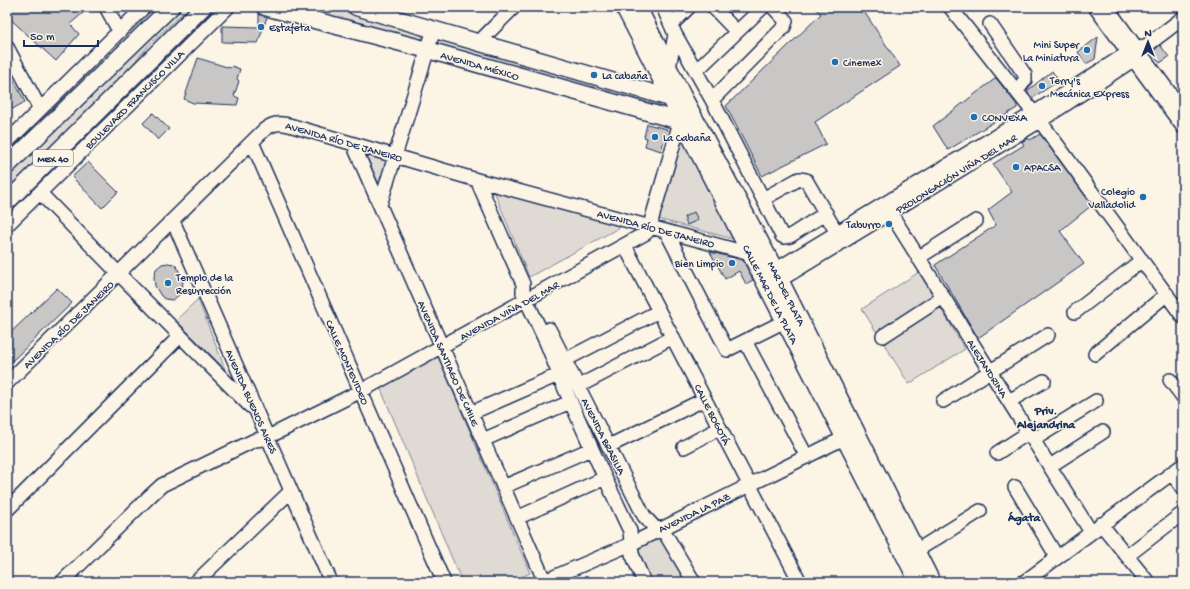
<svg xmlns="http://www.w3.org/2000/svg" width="1190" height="589" font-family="'Gochi Hand',sans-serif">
  <rect width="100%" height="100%" fill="#fcf5e5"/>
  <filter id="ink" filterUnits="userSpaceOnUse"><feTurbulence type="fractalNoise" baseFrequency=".025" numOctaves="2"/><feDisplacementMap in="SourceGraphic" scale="8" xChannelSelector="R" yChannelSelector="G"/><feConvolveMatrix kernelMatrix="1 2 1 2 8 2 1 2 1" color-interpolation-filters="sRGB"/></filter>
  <g filter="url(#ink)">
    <!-- green -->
    <path fill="#dfdbd4" stroke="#7d8599" d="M 147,7 L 159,7 L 7,159 L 7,149 Z
      M 175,7 L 189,7 L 148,46 L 121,78 L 7,193 L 7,171 Z
      M 283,7 L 338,7 L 419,30 L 422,33 L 422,38 L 419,41 Z
      M 207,10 L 212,15 L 159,65 L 145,69 Z
      M 439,39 L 657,100 L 659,106 L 657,110 L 438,46 L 437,42 Z
      M 107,113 L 110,116 L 58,167 L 59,159 Z
      M 682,136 L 737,240 L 658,219 Z
      M 363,148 L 392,156 L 379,184 Z
      M 492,186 L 624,225 L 529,277 Z
      M 919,272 L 965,349 L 909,384 L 862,309 Z
      M 198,299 L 225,369 L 176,320 Z
      M 438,356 L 530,573 L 511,582 L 462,582 L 380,387 Z
      M 663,535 L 687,582 L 650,582 L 634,547 Z"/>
    <!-- building -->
    <path fill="#c8c7c6" stroke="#1b2f5e" d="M 7,7 L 90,7 L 70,24 L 79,34 L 56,61 L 7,16 Z
      M 813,7 L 861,7 L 900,66 L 815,122 L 826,144 L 762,176 L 726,106 L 821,14 Z
      M 259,14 L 267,17 L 258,43 L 222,42 L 222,26 L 259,27 Z
      M 1098,37 L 1095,59 L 1086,64 L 1078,52 Z
      M 1160,45 L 1169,57 L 1160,63 L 1152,52 Z
      M 198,58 L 230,68 L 232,66 L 240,69 L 237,79 L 239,81 L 234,96 L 239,98 L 237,105 L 193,103 L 184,99 Z
      M 7,67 L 25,102 L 7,112 Z
      M 1052,71 L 1059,81 L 1032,98 L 1027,91 Z
      M 996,78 L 1017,105 L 1017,108 L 948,150 L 933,126 Z
      M 153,113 L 169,129 L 158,140 L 143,123 Z
      M 647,124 L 667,129 L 661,151 L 645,146 L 647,138 L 644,137 Z
      M 1040,134 L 1092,205 L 1060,231 L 1084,264 L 978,338 L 935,265 L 996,225 L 988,210 L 1012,192 L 993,164 L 1024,145 L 1022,142 L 1028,138 L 1030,140 Z
      M 88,162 L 118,192 L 102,208 L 72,177 Z
      M 694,212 L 698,220 L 687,225 L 684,217 Z
      M 710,252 L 743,260 L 753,280 L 746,284 L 739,271 L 725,279 Z
      M 168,263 L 174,264 L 177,267 L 183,280 L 182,291 L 180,294 L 173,300 L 165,299 L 161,296 L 155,286 L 154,277 L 156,269 L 162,264 Z
      M 57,288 L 72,303 L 11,362 L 7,359 L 7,336 Z"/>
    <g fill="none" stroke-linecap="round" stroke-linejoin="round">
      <defs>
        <path id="minor" d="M 106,7 L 119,31
          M 663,7 L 675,34 L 712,100 L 782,236 L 784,237 L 790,236 L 826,213
          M 713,7 L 737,32
          M 950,7 L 1040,121 L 1183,317
          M 1095,7 L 1183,127
          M 1108,9 L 1183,111
          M 990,24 L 1025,75 L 1025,80 L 1017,91
          M 671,25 L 689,7
          M 479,42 L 514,7
          M 7,47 L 40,109
          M 669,68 L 675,34
          M 696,71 L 763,7
          M 712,100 L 784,27 L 786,21 L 773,7
          M 7,142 L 144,7
          M 252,142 L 444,582
          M 353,144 L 545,582
          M 477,180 L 523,284 L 523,293 L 547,344 L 564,387 L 605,478 L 630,531 L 632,554 L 644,582
          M 40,193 L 119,274 L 250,406
          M 763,199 L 799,179 L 806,180 L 837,233
          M 380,205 L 434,29
          M 886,206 L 1091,532
          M 173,221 L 331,582
          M 7,225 L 228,7
          M 666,231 L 727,350 L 785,321
          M 625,246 L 800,582
          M 918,258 L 976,221
          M 767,275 L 1034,113 L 1137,47 L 1146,46
          M 772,285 L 1040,121 L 1142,54 L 1146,46 L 1183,18
          M 1075,312 L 1142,260
          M 549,329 L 644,516 L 654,527 L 661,529 L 666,535 L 694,582
          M 883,336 L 943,297
          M 745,341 L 807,457
          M 1095,354 L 1167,294
          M 565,360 L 659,311
          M 1170,380 L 1183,397
          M 7,383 L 264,130 C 272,124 278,122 289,125 L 477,180 L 750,254
          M 579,386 L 673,337
          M 943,401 L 1048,335
          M 1009,401 L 1044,381
          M 471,413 L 567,371
          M 483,440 L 570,402
          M 1033,440 L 1096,401
          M 609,446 L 705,399
          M 684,447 L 720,428
          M 997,453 L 1028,433
          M 1050,466 L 1103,432
          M 1171,473 L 1183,488
          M 503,487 L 591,449
          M 1015,487 L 1057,557
          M 7,510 L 180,336
          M 517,518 L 605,478
          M 1101,524 L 1148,582
          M 916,551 L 980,511
          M 1127,556 L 1183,513
          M 62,582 L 150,496 L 162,485 L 255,440 L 263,439 L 268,437 L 361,391 L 646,233 L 651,227 L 652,218 L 678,129 L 683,120
          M 196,582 L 291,491
          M 542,582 L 631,544 L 844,438
          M 1024,582 L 1183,465"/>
        <path id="major" d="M 265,7 L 428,50 L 676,120 L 690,118
          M 356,7 L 677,100
          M 624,7 L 918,582
          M 638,7 L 685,100 L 771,262 L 932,582
          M 7,166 L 171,7
          M 7,202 L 203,7"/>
      </defs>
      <!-- minor casing -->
      <use href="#minor" stroke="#1b2f5e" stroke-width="16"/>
      <!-- major casing -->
      <use href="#major" stroke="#1b2f5e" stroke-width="19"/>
      <!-- minor -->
      <use href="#minor" stroke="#fcf5e5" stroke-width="13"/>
      <!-- major -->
      <use href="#major" stroke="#fcf5e5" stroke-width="16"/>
    </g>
  </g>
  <!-- markers -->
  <g fill="#1f6fb2" stroke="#fcf5e5" stroke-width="1.5">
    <circle cx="261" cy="27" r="4"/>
    <circle cx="1087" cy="50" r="4"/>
    <circle cx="835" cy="62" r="4"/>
    <circle cx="594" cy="75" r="4"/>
    <circle cx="1042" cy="86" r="4"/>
    <circle cx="974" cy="117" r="4"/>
    <circle cx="655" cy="137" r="4"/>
    <circle cx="1016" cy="167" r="4"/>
    <circle cx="1143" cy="197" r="4"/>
    <circle cx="889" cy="224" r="4"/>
    <circle cx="732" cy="263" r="4"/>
    <circle cx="168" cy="283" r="4"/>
  </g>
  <g text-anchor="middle" stroke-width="3" stroke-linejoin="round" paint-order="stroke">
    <!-- shield labels -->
    <rect fill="#fcf5e5" stroke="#5e6a86" stroke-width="1" x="33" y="150" width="40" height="16" rx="3"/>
    <g font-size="10" font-weight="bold" fill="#1b2f5e">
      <text x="53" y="162">MEX 40</text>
    </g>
    <!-- poi labels -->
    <g font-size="11" fill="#1b2f5e" stroke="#fcf5e5" text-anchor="start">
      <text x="269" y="31">Estafeta</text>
      <text x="1079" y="48" text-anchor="end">Mini Super<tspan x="1079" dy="13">La Miniatura</tspan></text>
      <text x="843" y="66">Cinemex</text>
      <text x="602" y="79">La cabaña</text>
      <text x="1050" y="84">Terry's<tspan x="1050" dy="13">Mecánica Express</tspan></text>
      <text x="982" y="121">CONVEXA</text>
      <text x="663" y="141">La Cabaña</text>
      <text x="1024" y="171">APACSA</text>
      <text x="1135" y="195" text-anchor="end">Colegio<tspan x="1135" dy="13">Valladolid</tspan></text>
      <text x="881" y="228" text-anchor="end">Taburro</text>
      <text x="724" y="267" text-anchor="end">Bien Limpio</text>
      <text x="176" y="281">Templo de la<tspan x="176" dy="13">Resurrección</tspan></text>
    </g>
    <!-- street labels -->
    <g font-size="11" fill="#1b2f5e" stroke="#fcf5e5">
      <text transform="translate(480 65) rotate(16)" y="4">AVENIDA MÉXICO</text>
      <text transform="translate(134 99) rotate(-45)" y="4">BOULEVARD FRANCISCO VILLA</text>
      <text transform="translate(344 141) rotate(16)" y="4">AVENIDA RÍO DE JANEIRO</text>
      <text transform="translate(956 173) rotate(-32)" y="4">PROLONGACIÓN VIÑA DEL MAR</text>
      <text transform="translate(656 228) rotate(15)" y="4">AVENIDA RÍO DE JANEIRO</text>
      <text transform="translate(787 293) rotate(63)" y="4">MAR DEL PLATA</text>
      <text transform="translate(771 294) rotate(63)" y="4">CALLE MAR DE LA PLATA</text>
      <text transform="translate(509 310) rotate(-29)" y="4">AVENIDA VIÑA DEL MAR</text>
      <text transform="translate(68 324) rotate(-44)" y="4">AVENIDA RÍO DE JANEIRO</text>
      <text transform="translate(348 362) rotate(66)" y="4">CALLE MONTEVIDEO</text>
      <text transform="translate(449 363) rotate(66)" y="4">AVENIDA SANTIAGO DE CHILE</text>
      <text transform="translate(988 368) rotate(58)" y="4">ALEJANDRINA</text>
      <text transform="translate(252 401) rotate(66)" y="4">AVENIDA BUENOS AIRES</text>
      <text transform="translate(713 414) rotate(63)" y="4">CALLE BOGOTÁ</text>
      <text transform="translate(604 436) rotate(63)" y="4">AVENIDA BRASILIA</text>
      <text transform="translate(694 512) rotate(-26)" y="4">AVENIDA LA PAZ</text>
    </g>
    <!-- neighbourhood labels -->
    <g font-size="12" font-weight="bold" fill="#1b2f5e" stroke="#fcf5e5">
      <text x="1046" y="414">Priv.<tspan x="1046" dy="14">Alejandrina</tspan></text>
      <text x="1024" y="521">Ágata</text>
    </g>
  </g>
  <!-- margin -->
  <rect width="1190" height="589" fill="none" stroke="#fcf5e5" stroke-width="24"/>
  <rect x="12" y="12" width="1166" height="565" fill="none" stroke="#1b2f5e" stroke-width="1.5" filter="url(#ink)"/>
  <!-- north arrow -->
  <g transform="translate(1148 42)" stroke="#fcf5e5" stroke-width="3" paint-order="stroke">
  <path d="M0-3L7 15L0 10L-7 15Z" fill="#1b2f5e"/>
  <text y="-6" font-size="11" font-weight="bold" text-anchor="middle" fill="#1b2f5e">N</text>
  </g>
  <!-- scale -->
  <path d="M24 40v6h74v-6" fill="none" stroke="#1b2f5e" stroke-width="2"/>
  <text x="30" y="40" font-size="12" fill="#1b2f5e" stroke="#fcf5e5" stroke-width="3" paint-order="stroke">50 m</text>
</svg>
